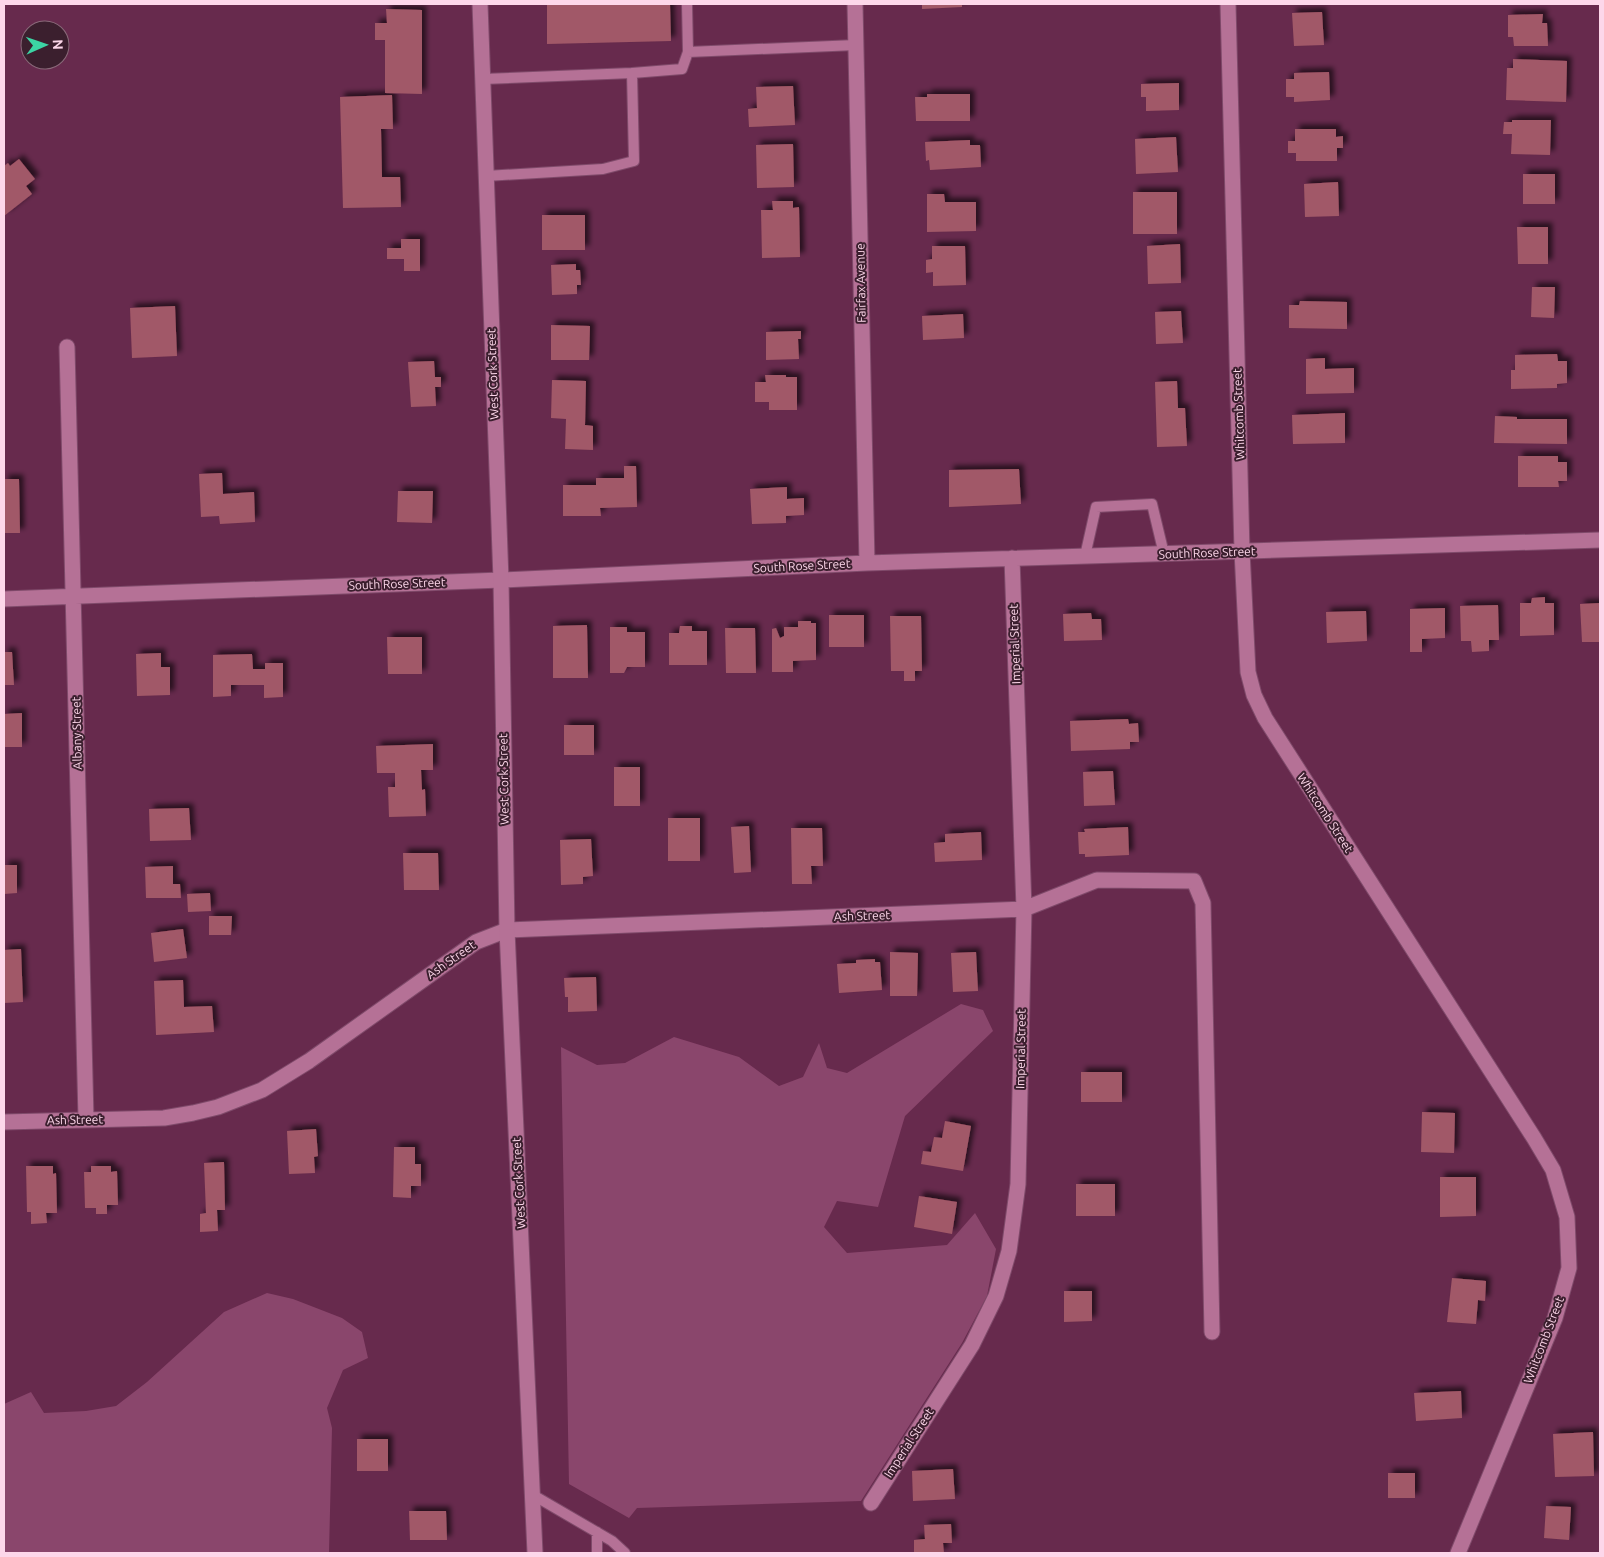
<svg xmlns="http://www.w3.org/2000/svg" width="1604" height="1557" font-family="Ubuntu,sans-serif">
  <defs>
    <filter id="shadow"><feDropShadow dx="4.5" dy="-4.5" stdDeviation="2.5" flood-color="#0009"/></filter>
  </defs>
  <rect width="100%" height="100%" fill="#672a4d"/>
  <!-- green -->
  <path fill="#8a466c" d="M 961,1004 L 983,1010 L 993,1031 L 905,1116 L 878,1207 L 837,1201 L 824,1227 L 847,1253 L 947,1245 L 975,1213 L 996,1249 L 987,1296 L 962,1343 L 861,1501 L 637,1508 L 629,1518 L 569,1484 L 561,1047 L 597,1065 L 625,1063 L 674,1037 L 739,1057 L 779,1086 L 803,1077 L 819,1043 L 827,1068 L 847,1073 Z
    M 267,1293 L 293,1299 L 342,1318 L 362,1332 L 368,1358 L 343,1370 L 327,1408 L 332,1428 L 329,1553 L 4,1553 L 4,1404 L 31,1392 L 44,1413 L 86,1411 L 116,1406 L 147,1382 L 224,1312 Z"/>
  <!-- building -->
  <path fill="#a15867" filter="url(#shadow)" d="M 547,4 L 670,4 L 671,41 L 547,44 Z
    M 922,4 L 962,4 L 962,7 L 922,9 Z
    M 386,9 L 422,10 L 422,94 L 385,93 L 385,40 L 375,40 L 375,23 L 387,23 Z
    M 1322,12 L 1324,45 L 1294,46 L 1292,13 Z
    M 1543,14 L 1542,23 L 1547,23 L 1548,46 L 1514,46 L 1513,37 L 1508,37 L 1508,15 Z
    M 1513,59 L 1567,61 L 1566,102 L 1506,100 L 1507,68 L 1513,68 Z
    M 1329,72 L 1330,100 L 1294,102 L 1294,97 L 1286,97 L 1286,79 L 1294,79 L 1294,73 Z
    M 1179,83 L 1179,110 L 1146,111 L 1146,97 L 1141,97 L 1141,84 Z
    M 793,86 L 795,125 L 749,127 L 748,109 L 757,108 L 756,87 Z
    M 927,94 L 970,94 L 970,121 L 916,121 L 915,97 L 927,97 Z
    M 392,95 L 393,129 L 381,129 L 382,177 L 400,177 L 401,207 L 343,208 L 340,97 Z
    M 1512,120 L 1551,120 L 1550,155 L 1511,154 L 1512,134 L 1503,134 L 1504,122 L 1512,122 Z
    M 1295,129 L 1336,129 L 1336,137 L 1343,136 L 1343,148 L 1337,148 L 1337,161 L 1296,161 L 1296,153 L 1288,153 L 1288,141 L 1295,141 Z
    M 1176,137 L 1178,172 L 1136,174 L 1135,139 Z
    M 970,140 L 970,145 L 980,145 L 981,167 L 930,170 L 929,160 L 926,161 L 925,142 Z
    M 793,144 L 794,187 L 757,188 L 756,145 Z
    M 19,159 L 35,179 L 26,186 L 32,194 L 4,216 L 4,166 L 8,163 L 10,166 Z
    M 1523,174 L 1555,174 L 1555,204 L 1523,204 Z
    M 1338,182 L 1339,216 L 1305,217 L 1304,184 Z
    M 1133,192 L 1177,192 L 1177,234 L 1133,234 Z
    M 927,194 L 944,194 L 945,202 L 976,202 L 976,231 L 927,232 Z
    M 772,201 L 793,201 L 793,208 L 799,207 L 800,257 L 762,258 L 761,210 L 773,210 Z
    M 542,215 L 585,215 L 585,250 L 542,250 Z
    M 1517,227 L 1548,227 L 1548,264 L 1518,264 Z
    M 401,239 L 420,239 L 420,271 L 404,271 L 404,259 L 387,259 L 387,248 L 401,248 Z
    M 1180,244 L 1181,283 L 1148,284 L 1147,246 Z
    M 932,246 L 965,246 L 966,285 L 933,286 L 933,272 L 926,273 L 926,260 L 932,259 Z
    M 576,264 L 576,270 L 580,270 L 581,285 L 577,285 L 577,294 L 552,295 L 551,265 Z
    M 1532,287 L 1555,287 L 1554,318 L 1531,317 Z
    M 1300,301 L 1347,302 L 1347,329 L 1289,328 L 1289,305 L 1299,305 Z
    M 175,306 L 177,356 L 132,358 L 130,308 Z
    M 1181,311 L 1183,343 L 1156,344 L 1155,312 Z
    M 963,314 L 964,338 L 923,340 L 922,316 Z
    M 551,325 L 590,326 L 589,360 L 551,360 Z
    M 801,331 L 801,339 L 798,339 L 799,359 L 766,360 L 766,332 Z
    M 1557,354 L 1558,361 L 1567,361 L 1567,383 L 1557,384 L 1557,388 L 1511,389 L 1511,370 L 1515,370 L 1515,355 Z
    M 1325,358 L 1325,369 L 1354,368 L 1354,393 L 1306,394 L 1306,359 Z
    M 434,361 L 435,377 L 441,377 L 441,387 L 435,387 L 436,406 L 411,407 L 408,362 Z
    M 765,375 L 786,375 L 786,377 L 797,377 L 797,410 L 769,410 L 769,402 L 755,402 L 755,382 L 766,382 Z
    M 552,380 L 586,381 L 585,425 L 593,426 L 593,450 L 565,449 L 566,419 L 551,418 Z
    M 1177,381 L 1178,408 L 1185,408 L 1187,446 L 1157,447 L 1155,382 Z
    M 1345,413 L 1345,443 L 1293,444 L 1292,415 Z
    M 1495,416 L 1517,417 L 1517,419 L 1567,419 L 1567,444 L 1494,443 Z
    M 1518,456 L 1558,456 L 1558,462 L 1567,462 L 1567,481 L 1558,481 L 1559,487 L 1518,487 Z
    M 624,466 L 636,466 L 637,507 L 600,508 L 601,516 L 563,516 L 563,485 L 596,485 L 596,478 L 624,478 Z
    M 1019,469 L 1021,504 L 949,507 L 949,470 Z
    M 222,473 L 223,494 L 254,492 L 255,522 L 220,524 L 219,516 L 201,517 L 199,474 Z
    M 4,479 L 19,479 L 20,533 L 4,533 Z
    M 787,487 L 787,499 L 804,498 L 804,515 L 786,516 L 786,523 L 752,524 L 750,489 Z
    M 398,491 L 433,491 L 432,523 L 397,522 Z
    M 1545,597 L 1545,603 L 1554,603 L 1554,635 L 1520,636 L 1520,603 L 1531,603 L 1532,598 Z
    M 1600,603 L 1600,642 L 1582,642 L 1580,604 Z
    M 1498,605 L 1499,640 L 1489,640 L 1489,651 L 1472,652 L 1471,641 L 1461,641 L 1460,606 Z
    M 1445,608 L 1445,638 L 1422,639 L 1422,652 L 1410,652 L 1410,609 Z
    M 1366,611 L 1367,641 L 1327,643 L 1326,612 Z
    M 1091,613 L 1092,619 L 1101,619 L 1102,640 L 1064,641 L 1063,614 Z
    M 829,615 L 864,615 L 864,647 L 829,647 Z
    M 890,616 L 921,616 L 922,671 L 915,671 L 915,681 L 904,681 L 904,671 L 891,671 Z
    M 798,621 L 811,621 L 811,623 L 816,623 L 816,660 L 793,661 L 793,672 L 772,672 L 772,629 L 776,628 L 780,638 L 784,636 L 784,627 L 798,627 Z
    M 587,625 L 588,678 L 553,678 L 553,626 Z
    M 680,626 L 692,626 L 692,631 L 707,631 L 707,665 L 669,665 L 669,633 L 679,633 Z
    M 610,627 L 627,627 L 627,632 L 645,632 L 645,667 L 627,667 L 624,673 L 610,673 Z
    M 725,628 L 755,628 L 756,673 L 726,673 Z
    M 387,637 L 422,637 L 422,674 L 388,674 Z
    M 4,652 L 12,652 L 14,685 L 4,685 Z
    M 161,653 L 161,667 L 170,667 L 170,695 L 137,696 L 136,654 Z
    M 252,654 L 253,669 L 265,669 L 265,663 L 283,663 L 283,697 L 264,698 L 264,685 L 231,685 L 231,696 L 213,697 L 213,655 Z
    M 22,713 L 22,747 L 4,747 L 4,714 Z
    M 1128,719 L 1129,724 L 1138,723 L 1139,742 L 1130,742 L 1130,749 L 1071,751 L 1070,721 Z
    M 564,725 L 594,725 L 594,755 L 564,755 Z
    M 433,744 L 433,770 L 421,770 L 422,790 L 425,789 L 426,816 L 389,817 L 388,787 L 395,787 L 395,773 L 377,773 L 376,746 Z
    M 614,767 L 640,767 L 640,806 L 614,806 Z
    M 1113,771 L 1115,805 L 1084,806 L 1083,772 Z
    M 189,808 L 191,840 L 150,841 L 149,809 Z
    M 668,818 L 700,818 L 700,861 L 668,861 Z
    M 749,826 L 751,872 L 734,873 L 731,827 Z
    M 1128,827 L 1129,855 L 1085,857 L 1085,854 L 1079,854 L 1078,832 L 1085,832 L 1084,829 Z
    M 791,828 L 822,828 L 823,866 L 811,866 L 812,884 L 792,884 Z
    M 981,832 L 982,860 L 935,862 L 934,843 L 945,842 L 945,834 Z
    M 591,839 L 593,876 L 583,877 L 583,884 L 561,885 L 560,840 Z
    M 403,853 L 438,853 L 439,890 L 404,890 Z
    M 4,865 L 17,865 L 17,893 L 4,894 Z
    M 173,866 L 173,884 L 180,884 L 181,898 L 146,898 L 145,867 Z
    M 210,893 L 211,911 L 188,912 L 187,894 Z
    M 209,916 L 232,916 L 231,935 L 209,935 Z
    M 183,929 L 187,958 L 154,962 L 151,933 Z
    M 21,949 L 23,1002 L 4,1003 L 4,950 Z
    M 890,952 L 918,953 L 917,996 L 890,996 Z
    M 976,952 L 978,991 L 953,992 L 951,953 Z
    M 875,959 L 875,962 L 880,962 L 882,990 L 839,993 L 837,964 L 856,963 L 856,960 Z
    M 596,977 L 597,1011 L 568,1012 L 568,997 L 565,997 L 564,978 Z
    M 183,980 L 184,1007 L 212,1006 L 214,1032 L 156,1035 L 154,981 Z
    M 1081,1072 L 1122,1072 L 1122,1102 L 1081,1102 Z
    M 1422,1112 L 1455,1113 L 1454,1153 L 1421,1152 Z
    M 945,1121 L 971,1126 L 963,1171 L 921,1164 L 923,1151 L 931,1152 L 934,1137 L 942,1138 Z
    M 316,1129 L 318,1156 L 314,1157 L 315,1173 L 289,1174 L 287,1131 Z
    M 394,1147 L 415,1147 L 415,1164 L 421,1164 L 421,1186 L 411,1186 L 411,1198 L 393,1197 Z
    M 224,1162 L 225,1210 L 217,1210 L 218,1231 L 200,1232 L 200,1214 L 206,1213 L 204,1163 Z
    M 26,1166 L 53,1166 L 53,1174 L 56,1173 L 57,1213 L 46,1213 L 47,1223 L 31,1224 L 31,1212 L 27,1212 Z
    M 91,1166 L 111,1166 L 111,1172 L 117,1171 L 118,1205 L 107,1205 L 107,1214 L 96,1214 L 96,1208 L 85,1208 L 84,1172 L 91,1172 Z
    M 1440,1177 L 1476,1177 L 1476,1216 L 1440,1217 Z
    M 1076,1184 L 1115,1184 L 1115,1216 L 1076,1216 Z
    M 919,1196 L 957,1202 L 952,1234 L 914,1227 Z
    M 1452,1278 L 1486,1281 L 1485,1301 L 1478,1300 L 1476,1324 L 1447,1322 Z
    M 1064,1291 L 1092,1291 L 1092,1321 L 1064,1322 Z
    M 1461,1391 L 1462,1418 L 1416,1421 L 1414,1393 Z
    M 1593,1432 L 1594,1476 L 1555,1477 L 1553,1434 Z
    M 357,1439 L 388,1439 L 388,1471 L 357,1471 Z
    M 953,1469 L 955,1499 L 913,1501 L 912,1471 Z
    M 1388,1473 L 1415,1473 L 1415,1498 L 1388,1498 Z
    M 1546,1506 L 1571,1507 L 1569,1540 L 1544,1538 Z
    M 409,1511 L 446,1511 L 447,1540 L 410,1540 Z
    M 951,1524 L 952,1543 L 943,1543 L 944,1553 L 914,1553 L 914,1540 L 925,1539 L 924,1525 Z"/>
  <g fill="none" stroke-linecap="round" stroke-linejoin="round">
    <defs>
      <path id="lane" d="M 688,52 L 856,45
        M 632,73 L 682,69 L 688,52 L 687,4
        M 483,79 L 632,73 L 634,161 L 603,169 L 486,176
        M 1085,556 L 1096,507 L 1152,504 L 1164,554
        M 533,1495 L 612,1541 L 625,1553
        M 597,1532 L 597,1553"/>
      <path id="street" d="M 855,4 L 867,563
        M 1228,4 L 1242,551 L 1248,672 L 1254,695 L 1265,718 L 1534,1138 L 1553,1170 L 1567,1217 L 1569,1268 L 1555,1318 L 1458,1553
        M 67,347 L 86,1119
        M 4,599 L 501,580 L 867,563 L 1600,540
        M 4,1122 L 164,1118 L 193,1113 L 218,1107 L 262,1090 L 309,1061 L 476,942 L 507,930 L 1024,909 L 1097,880 L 1194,881 L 1203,903 L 1212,1332
        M 871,1503 L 972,1345 L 996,1296 L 1009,1251 L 1018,1184 L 1024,909 L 1012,558"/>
      <path id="secondary" d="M 480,4 L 501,580 L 507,930 L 535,1553"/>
    </defs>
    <!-- lane casing -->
    <use href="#lane" stroke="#7f4a6a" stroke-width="12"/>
    <!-- street casing -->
    <use href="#street" stroke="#7f4a6a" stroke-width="17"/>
    <!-- secondary casing -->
    <use href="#secondary" stroke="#7f4a6a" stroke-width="17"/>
    <!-- lane -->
    <use href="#lane" stroke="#b57196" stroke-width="10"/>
    <!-- street -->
    <use href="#street" stroke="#b57196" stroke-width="15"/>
    <!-- secondary -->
    <use href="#secondary" stroke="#b57196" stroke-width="15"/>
  </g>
  <g text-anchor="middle" stroke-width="4" stroke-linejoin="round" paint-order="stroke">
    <!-- street labels -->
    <g font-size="12" fill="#fdd7ea" stroke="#3b1f2e">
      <text transform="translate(861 283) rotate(-91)" y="4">Fairfax Avenue</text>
      <text transform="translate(493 374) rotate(-92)" y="4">West Cork Street</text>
      <text transform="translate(1239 414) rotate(-92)" y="4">Whitcomb Street</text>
      <text transform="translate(1207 553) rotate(-2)" y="4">South Rose Street</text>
      <text transform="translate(802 566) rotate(-3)" y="4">South Rose Street</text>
      <text transform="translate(397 584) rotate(-2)" y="4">South Rose Street</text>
      <text transform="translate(1015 644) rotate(-92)" y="4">Imperial Street</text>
      <text transform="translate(77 733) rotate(-91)" y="4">Albany Street</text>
      <text transform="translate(504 779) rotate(-91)" y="4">West Cork Street</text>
      <text transform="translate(1325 813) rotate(57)" y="4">Whitcomb Street</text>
      <text transform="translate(862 916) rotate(-2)" y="4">Ash Street</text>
      <text transform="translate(451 960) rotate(-35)" y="4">Ash Street</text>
      <text transform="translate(1021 1049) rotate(-89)" y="4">Imperial Street</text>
      <text transform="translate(75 1120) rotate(-1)" y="4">Ash Street</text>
      <text transform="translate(519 1183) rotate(-93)" y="4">West Cork Street</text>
      <text transform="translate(1544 1340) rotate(-69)" y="4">Whitcomb Street</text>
      <text transform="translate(909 1443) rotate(-57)" y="4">Imperial Street</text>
    </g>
  </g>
  <!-- border -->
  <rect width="1604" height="1557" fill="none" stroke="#fdd7ea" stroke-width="10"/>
  <!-- north arrow -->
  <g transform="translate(45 45) rotate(88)"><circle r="24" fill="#3b1f2e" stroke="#896979"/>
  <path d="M0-4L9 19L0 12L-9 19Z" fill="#3cd4a4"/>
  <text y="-8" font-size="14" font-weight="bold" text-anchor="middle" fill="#fdd7ea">N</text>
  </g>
</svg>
